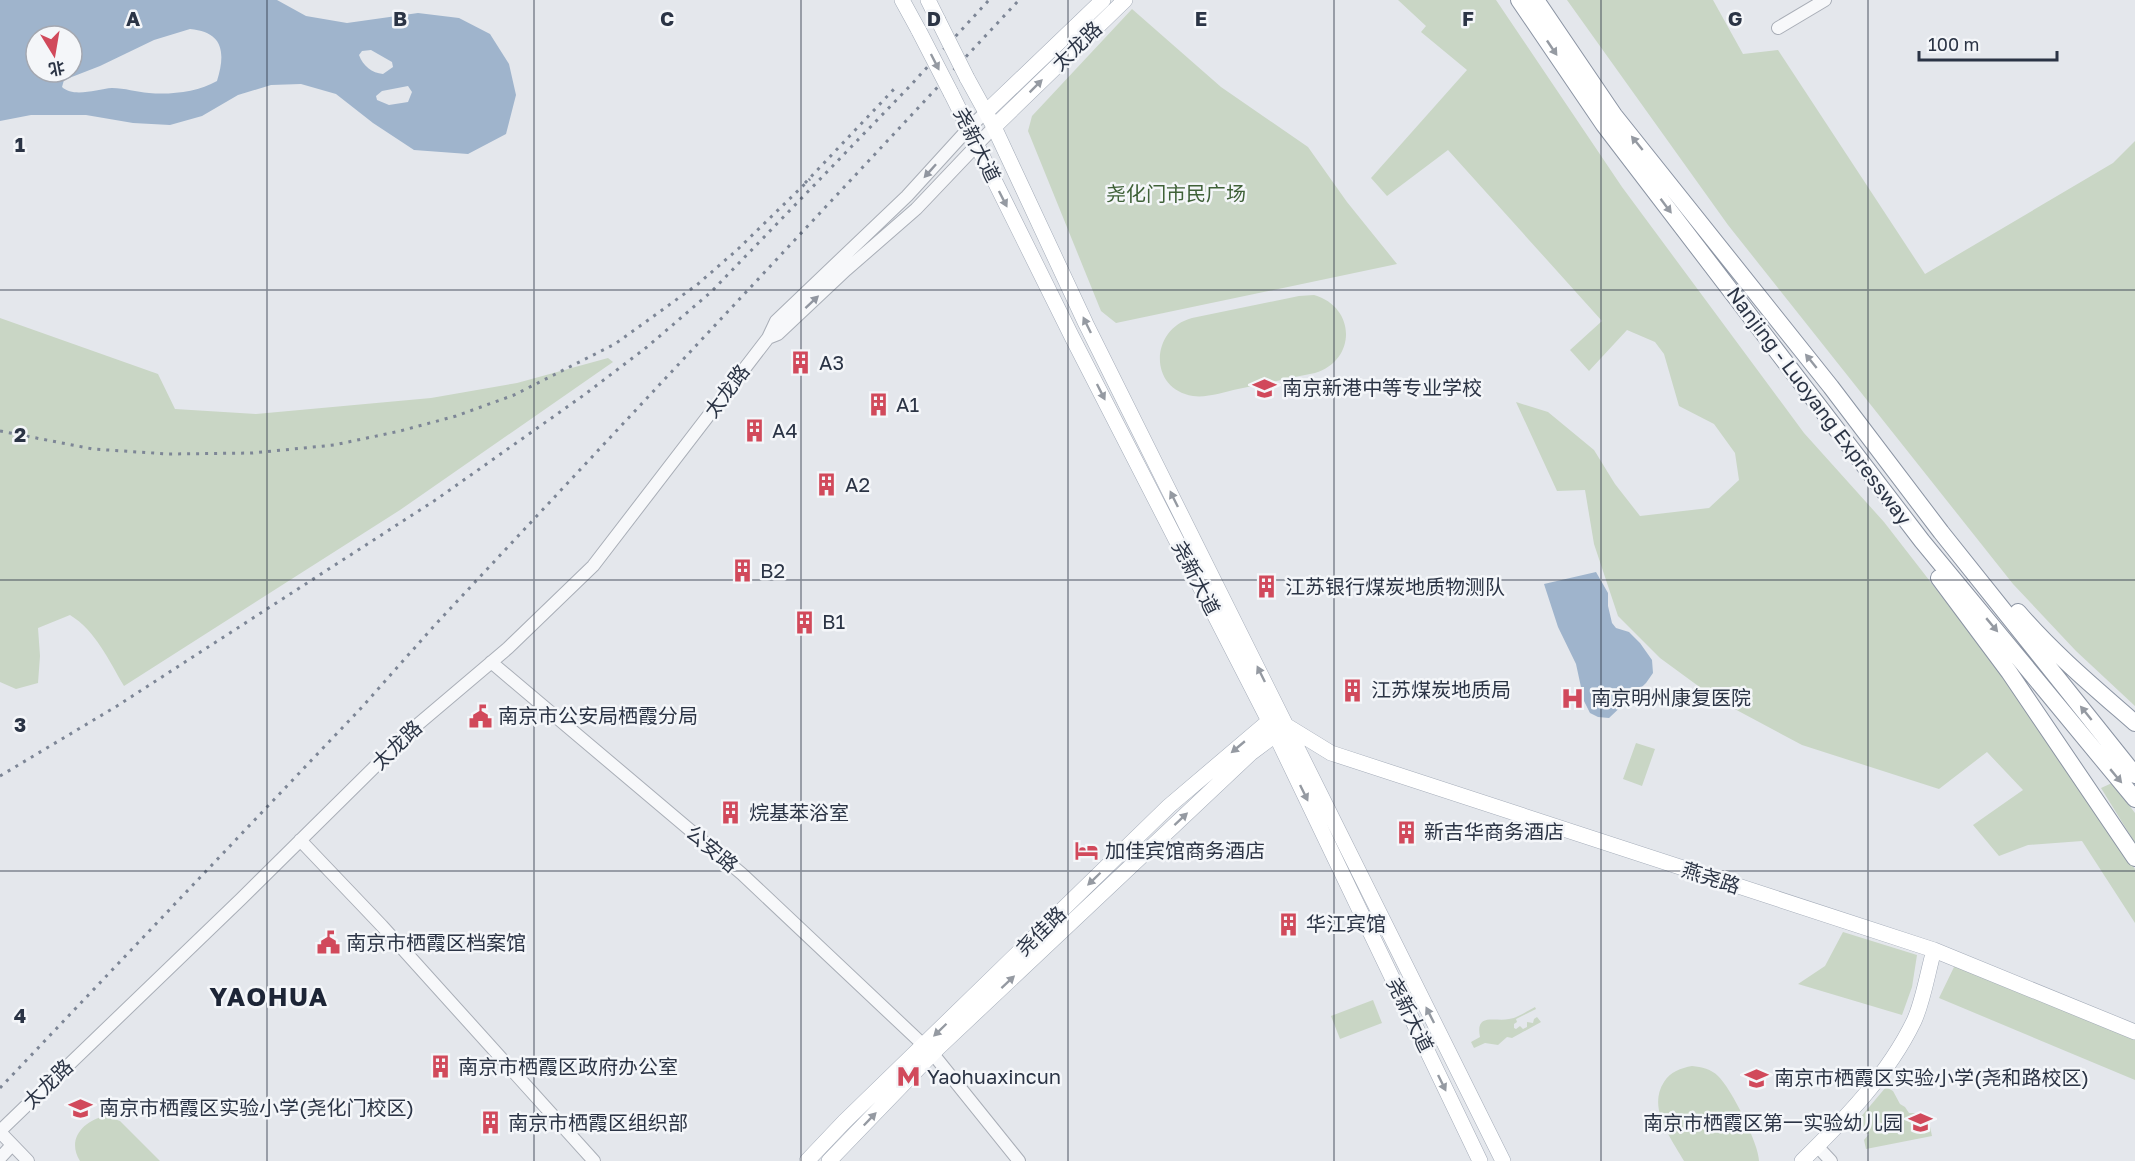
<svg xmlns="http://www.w3.org/2000/svg" width="2135" height="1161" font-family="'Golos Text','Noto Sans SC',sans-serif">
  <rect width="100%" height="100%" fill="#e4e7ec"/>
  <!-- green -->
  <path fill="#c9d6c5" d="M 1398,0 L 1496,0 L 1622,187 L 1804,433 L 1884,522 L 2016,692 L 2135,869 L 2135,923 L 2082,841 L 2028,845 L 1999,856 L 1973,825 L 2023,790 L 1987,752 L 1939,789 L 1802,745 L 1716,699 L 1660,658 L 1618,616 L 1594,544 L 1585,490 L 1557,491 L 1516,402 L 1548,412 L 1594,450 L 1615,484 L 1640,516 L 1709,508 L 1739,480 L 1735,453 L 1714,424 L 1679,406 L 1664,354 L 1655,342 L 1627,330 L 1589,371 L 1570,350 L 1602,321 L 1448,150 L 1387,196 L 1371,178 L 1467,70 L 1421,32 L 1426,26 Z
    M 1567,0 L 1713,0 L 1743,54 L 1778,50 L 1925,274 L 2113,163 L 2135,141 L 2135,706 L 2076,651 L 2013,584 L 1728,225 Z
    M 1132,9 L 1221,87 L 1308,147 L 1347,202 L 1397,264 L 1116,323 L 1101,311 L 1028,131 L 1032,116 Z
    M 1314,295 C 1356,307 1357,360 1315,373 C 1289,378 1264,384 1238,389 C 1224,392 1207,398 1193,396 C 1148,389 1150,329 1192,318 L 1299,296 Z
    M 0,318 L 158,374 L 175,409 L 256,414 L 431,398 L 517,383 L 608,358 L 613,362 L 400,510 L 124,686 C 109,661 96,631 70,615 L 38,628 L 40,656 L 38,683 L 16,689 L 0,682 Z
    M 1636,743 L 1655,749 L 1642,786 L 1623,779 Z
    M 2112,783 L 2135,813 L 2135,843 L 2101,788 Z
    M 1843,932 L 1917,955 L 1912,987 L 1902,1015 L 1798,984 L 1825,966 Z
    M 1955,965 L 2135,1039 L 2135,1080 L 1939,998 Z
    M 1373,1000 L 1382,1023 L 1340,1039 L 1331,1016 Z
    M 1535,1007 L 1536,1009 L 1516,1019 L 1517,1022 L 1514,1024 L 1514,1028 L 1516,1029 L 1520,1026 L 1523,1029 L 1527,1027 L 1527,1022 L 1533,1023 L 1534,1019 L 1537,1017 L 1541,1022 L 1512,1038 L 1507,1037 L 1498,1045 L 1485,1043 L 1474,1048 L 1471,1042 L 1480,1037 C 1475,1012 1495,1022 1509,1019 C 1518,1018 1527,1011 1535,1007 Z
    M 1692,1066 C 1702,1067 1711,1069 1718,1076 C 1731,1088 1759,1144 1759,1161 L 1684,1161 C 1671,1138 1647,1108 1664,1082 C 1670,1072 1681,1068 1692,1066 Z
    M 1886,1087 L 1893,1091 L 1900,1104 L 1905,1107 L 1909,1113 L 1922,1113 L 1928,1117 L 1932,1136 L 1866,1149 L 1864,1140 L 1869,1134 L 1857,1131 L 1854,1125 Z
    M 106,1116 L 120,1121 L 160,1161 L 80,1161 C 66,1139 84,1120 106,1116 Z"/>
  <!-- water -->
  <path fill="#9fb4cc" fill-rule="evenodd" d="M 0,0 L 277,0 L 306,16 L 347,23 L 418,13 L 459,18 L 490,34 L 509,64 L 516,95 L 506,134 L 468,154 L 414,150 L 373,123 L 336,94 L 301,84 L 271,85 L 238,95 L 202,116 L 170,125 L 133,123 L 86,115 L 31,115 L 0,121 ZM 190,29 C 223,32 226,52 217,81 C 198,92 170,95 149,93 C 136,92 125,88 112,88 C 97,89 74,98 62,87 L 64,80 L 100,66 L 154,40 ZM 36,36 L 72,36 L 72,72 L 36,72 ZM 371,50 L 392,62 L 393,67 L 383,74 C 372,73 363,66 359,55 L 362,51 ZM 408,86 L 412,92 L 408,102 L 389,105 L 377,100 L 376,96 L 382,91 Z
    M 1596,572 L 1608,593 L 1608,606 L 1612,623 L 1616,628 L 1629,632 L 1640,643 L 1652,660 L 1653,673 L 1646,683 L 1609,718 L 1598,717 L 1590,713 L 1584,701 L 1576,664 L 1558,627 L 1544,584 Z"/>
  <g fill="none" stroke-linecap="round" stroke-linejoin="round">
    <defs>
      <path id="minor" d="M 1778,28 L 1825,0
        M 768,338 L 778,334 L 846,270 L 916,209 L 994,127
        M 491,662 L 742,874 L 933,1054 L 1019,1161
        M 300,840 L 382,926 L 594,1161
        M 0,1131 L 241,899 L 416,726 L 508,648 L 593,566 L 768,338 L 776,321 L 907,196 L 969,128 L 986,112
        M 0,1132 L 28,1161
        M 1817,1146 L 1831,1161
        M 0,1158 L 12,1145"/>
      <path id="major" d="M 902,0 L 919,31
        M 928,0 L 938,20
        M 967,78 L 994,127 L 1086,324 L 1503,1161
        M 951,93 L 1072,337 L 1269,721 L 1480,1161
        M 986,112 L 1103,0
        M 994,127 L 1125,0
        M 807,1161 L 844,1122 L 1169,806 L 1269,721 L 1287,726 L 1331,753 L 1934,950 L 2135,1032
        M 829,1161 L 938,1048 L 1251,753 L 1283,729
        M 1802,1161 C 1844,1120 1888,1075 1914,1021 C 1923,1002 1928,971 1934,950"/>
      <path id="highway" d="M 1519,0 L 1604,125 L 1922,541 L 2135,799
        M 1536,0 L 1614,115 L 1831,387 L 1941,532 L 2135,775
        M 1939,578 L 2009,672 L 2135,858
        M 2018,612 C 2053,653 2095,688 2135,723"/>
    </defs>
    <!-- minor casing -->
    <use href="#minor" stroke="#a9aeb7" stroke-width="14"/>
    <!-- major casing -->
    <use href="#major" stroke="#a3abb8" stroke-width="16"/>
    <!-- highway casing -->
    <use href="#highway" stroke="#8b94a3" stroke-width="18"/>
    <!-- minor -->
    <use href="#minor" stroke="#f7f8fa" stroke-width="12"/>
    <!-- major -->
    <use href="#major" stroke="#fff" stroke-width="15"/>
    <!-- highway -->
    <use href="#highway" stroke="#fff" stroke-width="16"/>
    <!-- rail -->
    <path stroke="#7d8696" stroke-width="3" stroke-dasharray="3 6" stroke-linecap="butt" d="M 805,183 L 896,87
      M 0,431 L 93,449 L 168,454 L 252,453 L 334,445 L 400,431 L 456,416 L 514,395 L 615,344 L 698,284 L 738,249 L 810,179
      M 0,776 L 117,706 L 437,499 L 584,395 L 647,347 L 711,292 L 909,87 L 989,0
      M 0,1088 L 363,706 L 434,626 L 1019,0"/>
    <defs>
      <path id="major-bridge" d="M 938,20 L 967,78
        M 919,31 L 951,93"/>
    </defs>
    <!-- major-bridge casing -->
    <use href="#major-bridge" stroke="#a3abb8" stroke-width="16" stroke-linecap="butt"/>
    <!-- major-bridge -->
    <use href="#major-bridge" stroke="#fff" stroke-width="15"/>
  </g>
  <!-- one-way arrows -->
  <defs><path id="oneway-solid" d="M-6-.8H1V-3.2L6.5 0L1 3.2V.8H-6Z" transform="scale(1.5)"/></defs>
  <g fill="#959aa2">
    <use href="#oneway-solid" transform="translate(1552 48) rotate(56)"/>
    <use href="#oneway-solid" transform="translate(935 62) rotate(63)"/>
    <use href="#oneway-solid" transform="translate(1036 86) rotate(-45)"/>
    <use href="#oneway-solid" transform="translate(1637 143) rotate(-129)"/>
    <use href="#oneway-solid" transform="translate(1003 199) rotate(63)"/>
    <use href="#oneway-solid" transform="translate(1666 206) rotate(53)"/>
    <use href="#oneway-solid" transform="translate(1087 325) rotate(-116)"/>
    <use href="#oneway-solid" transform="translate(1811 361) rotate(-129)"/>
    <use href="#oneway-solid" transform="translate(1101 392) rotate(63)"/>
    <use href="#oneway-solid" transform="translate(1174 499) rotate(-116)"/>
    <use href="#oneway-solid" transform="translate(1992 625) rotate(50)"/>
    <use href="#oneway-solid" transform="translate(1261 674) rotate(-116)"/>
    <use href="#oneway-solid" transform="translate(2086 713) rotate(-129)"/>
    <use href="#oneway-solid" transform="translate(1238 747) rotate(140)"/>
    <use href="#oneway-solid" transform="translate(2116 776) rotate(50)"/>
    <use href="#oneway-solid" transform="translate(1304 793) rotate(64)"/>
    <use href="#oneway-solid" transform="translate(1181 819) rotate(-43)"/>
    <use href="#oneway-solid" transform="translate(1094 879) rotate(136)"/>
    <use href="#oneway-solid" transform="translate(1008 982) rotate(-43)"/>
    <use href="#oneway-solid" transform="translate(1430 1015) rotate(-117)"/>
    <use href="#oneway-solid" transform="translate(940 1030) rotate(136)"/>
    <use href="#oneway-solid" transform="translate(1442 1083) rotate(64)"/>
    <use href="#oneway-solid" transform="translate(870 1119) rotate(-46)"/>
  </g>
  <g fill="#9196a0">
    <use href="#oneway-solid" transform="translate(930 171) rotate(132)"/>
    <use href="#oneway-solid" transform="translate(812 302) rotate(-43)"/>
  </g>
  <!-- grid -->
  <path fill="none" stroke="#2b3445" stroke-width="1.5" stroke-opacity="0.55" d="M 267,0 L 267,1161M 534,0 L 534,1161M 801,0 L 801,1161M 1068,0 L 1068,1161M 1334,0 L 1334,1161M 1601,0 L 1601,1161M 1868,0 L 1868,1161M 0,290 L 2135,290M 0,580 L 2135,580M 0,871 L 2135,871"/>
  <!-- icons -->
  <defs>
    <symbol id="building-bare" viewBox="-9 -9 18 18"><path d="M-4-6H4V6H1V3H-1V6H-4ZM-2.5-4.3h1.7v1.8h-1.7ZM.8-4.3h1.7v1.8H.8ZM-2.5-1h1.7V.8h-1.7ZM.8-1h1.7V.8H.8Z" fill="#d1495b" stroke="#f4f6f9" stroke-width="2.5" paint-order="stroke"/></symbol>
    <symbol id="school-bare" viewBox="-9 -9 18 18"><path d="M0-5L7-2L0 1L-7-2ZM-4 1L0 2.5L4 1V4Q0 6-4 4Z" fill="#d1495b" stroke="#f4f6f9" stroke-width="2.5" paint-order="stroke"/></symbol>
    <symbol id="hospital-bare" viewBox="-9 -9 18 18"><path d="M-5-5h3v3.5h4V-5h3V5h-3V1.5h-4V5h-3Z" fill="#d1495b" stroke="#f4f6f9" stroke-width="2.5" paint-order="stroke"/></symbol>
    <symbol id="civic-bare" viewBox="-9 -9 18 18"><path d="M-.6-6.5H3V-4.5H.6V-3L4-1V1h2V6H-6V1h2V-1L-.6-3ZM-1.2 2.5V6h2.4V2.5Z" fill="#d1495b" stroke="#f4f6f9" stroke-width="2.5" paint-order="stroke"/></symbol>
    <symbol id="hotel-bare" viewBox="-9 -9 18 18"><path d="M-6-4.5h1.5V1H6V5H4.5V3h-9V5H-6ZM-4 0a1.8 1.8 0 1 1 3.6 0ZM.5 0V-2.5h3Q6-2.5 6 0Z" fill="#d1495b" stroke="#f4f6f9" stroke-width="2.5" paint-order="stroke"/></symbol>
    <symbol id="metro-bare" viewBox="-9 -9 18 18"><path d="M-5.5 5V-5H-3L0 0L3-5H5.5V5H3V-.5L0 4L-3-.5V5Z" fill="#d1495b" stroke="#f4f6f9" stroke-width="2.5" paint-order="stroke"/></symbol>
  </defs>
  <g fill-rule="evenodd">
    <use href="#building-bare" x="784" y="346" width="33" height="33"/>
    <use href="#school-bare" x="1248" y="372" width="33" height="33"/>
    <use href="#building-bare" x="862" y="388" width="33" height="33"/>
    <use href="#building-bare" x="738" y="414" width="33" height="33"/>
    <use href="#building-bare" x="810" y="468" width="33" height="33"/>
    <use href="#building-bare" x="726" y="554" width="33" height="33"/>
    <use href="#building-bare" x="1250" y="570" width="33" height="33"/>
    <use href="#building-bare" x="788" y="606" width="33" height="33"/>
    <use href="#building-bare" x="1336" y="674" width="33" height="33"/>
    <use href="#hospital-bare" x="1556" y="682" width="33" height="33"/>
    <use href="#civic-bare" x="464" y="700" width="33" height="33"/>
    <use href="#building-bare" x="714" y="796" width="33" height="33"/>
    <use href="#building-bare" x="1390" y="816" width="33" height="33"/>
    <use href="#hotel-bare" x="1070" y="834" width="33" height="33"/>
    <use href="#building-bare" x="1272" y="908" width="33" height="33"/>
    <use href="#civic-bare" x="312" y="926" width="33" height="33"/>
    <use href="#building-bare" x="424" y="1050" width="33" height="33"/>
    <use href="#metro-bare" x="892" y="1060" width="33" height="33"/>
    <use href="#school-bare" x="1740" y="1062" width="33" height="33"/>
    <use href="#school-bare" x="64" y="1092" width="33" height="33"/>
    <use href="#building-bare" x="474" y="1106" width="33" height="33"/>
    <use href="#school-bare" x="1904" y="1106" width="33" height="33"/>
  </g>
  <g text-anchor="middle" stroke-width="5" stroke-linejoin="round" paint-order="stroke">
    <!-- street labels -->
    <g font-size="20" fill="#2b3445" stroke="#f4f6f9">
      <text transform="translate(1077 46) rotate(-44)" y="7">太龙路</text>
      <text transform="translate(977 145) rotate(64)" y="7">尧新大道</text>
      <text transform="translate(727 391) rotate(-53)" y="7">太龙路</text>
      <text transform="translate(1819 406) rotate(53)" y="7">Nanjing - Luoyang Expressway</text>
      <text transform="translate(1196 578) rotate(63)" y="7">尧新大道</text>
      <text transform="translate(397 745) rotate(-44)" y="7">太龙路</text>
      <text transform="translate(712 849) rotate(40)" y="7">公安路</text>
      <text transform="translate(1711 878) rotate(18)" y="7">燕尧路</text>
      <text transform="translate(1041 931) rotate(-44)" y="7">尧佳路</text>
      <text transform="translate(1410 1015) rotate(64)" y="7">尧新大道</text>
      <text transform="translate(48 1084) rotate(-44)" y="7">太龙路</text>
    </g>
    <!-- park labels -->
    <g font-size="20" fill="#3f6138" stroke="#f4f6f9">
      <text x="1176" y="201">尧化门市民广场</text>
    </g>
    <!-- poi labels -->
    <g font-size="20" fill="#2b3445" stroke="#f4f6f9" text-anchor="start">
      <text x="819" y="370">A3</text>
      <text x="1282" y="395">南京新港中等专业学校</text>
      <text x="896" y="412">A1</text>
      <text x="772" y="438">A4</text>
      <text x="845" y="492">A2</text>
      <text x="760" y="578">B2</text>
      <text x="1285" y="594">江苏银行煤炭地质物测队</text>
      <text x="822" y="629">B1</text>
      <text x="1371" y="697">江苏煤炭地质局</text>
      <text x="1591" y="705">南京明州康复医院</text>
      <text x="498" y="723">南京市公安局栖霞分局</text>
      <text x="749" y="820">烷基苯浴室</text>
      <text x="1424" y="839">新吉华商务酒店</text>
      <text x="1105" y="858">加佳宾馆商务酒店</text>
      <text x="1306" y="931">华江宾馆</text>
      <text x="346" y="950">南京市栖霞区档案馆</text>
      <text x="458" y="1074">南京市栖霞区政府办公室</text>
      <text x="927" y="1084">Yaohuaxincun</text>
      <text x="1774" y="1085">南京市栖霞区实验小学(尧和路校区)</text>
      <text x="99" y="1115">南京市栖霞区实验小学(尧化门校区)</text>
      <text x="508" y="1130">南京市栖霞区组织部</text>
      <text x="1903" y="1130" text-anchor="end">南京市栖霞区第一实验幼儿园</text>
    </g>
    <!-- district labels -->
    <g font-size="26" font-weight="bold" letter-spacing="1.5" fill="#1d2536" stroke="#f4f6f9">
      <text x="269" y="1006">YAOHUA</text>
    </g>
  </g>
  <g font-size="20" text-anchor="middle" font-weight="bold" fill="#2b3445" stroke="#f4f6f9" stroke-width="5" stroke-linejoin="round" paint-order="stroke">
    <text x="133" y="26">A</text>
    <text x="400" y="26">B</text>
    <text x="667" y="26">C</text>
    <text x="934" y="26">D</text>
    <text x="1201" y="26">E</text>
    <text x="1468" y="26">F</text>
    <text x="1735" y="26">G</text>
    <text x="20" y="152">1</text>
    <text x="20" y="442">2</text>
    <text x="20" y="732">3</text>
    <text x="20" y="1023">4</text>
  </g>
  <!-- north arrow -->
  <g transform="translate(54 54) rotate(169)"><circle r="28" fill="#f4f6f9" stroke="#a4a8b1" stroke-width="1.5"/>
  <path d="M0-4.5L10 22L0 15L-10 22Z" fill="#d1495b"/>
  <text y="-9" font-size="16" font-weight="bold" text-anchor="middle" fill="#2b3445">北</text>
  </g>
  <!-- scale -->
  <path d="M1919 51v9h138v-9" fill="none" stroke="#2b3445" stroke-width="3"/>
  <text x="1928" y="51" font-size="18" fill="#2b3445" stroke="#f4f6f9" stroke-width="4.5" paint-order="stroke">100 m</text>
</svg>
